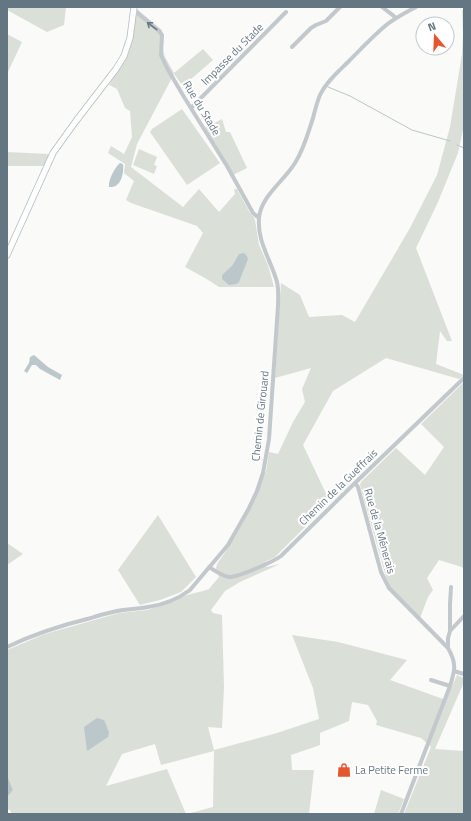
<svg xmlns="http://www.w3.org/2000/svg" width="471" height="821" font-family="'Titillium Web',sans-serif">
  <rect width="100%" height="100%" fill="#fafaf8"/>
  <!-- green -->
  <path fill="#dadfd7" d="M 7,7 L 66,7 L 64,25 L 47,32 L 7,10 Z
    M 137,9 L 162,30 L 163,50 L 165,57 L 174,73 L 203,49 L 213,60 L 183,86 L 174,74 L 137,144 L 131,167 L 183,207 L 199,189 L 219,212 L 235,194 L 234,189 L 237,189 L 250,213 L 254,217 L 255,220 L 259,245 L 268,265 L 274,287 L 219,287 L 205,278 L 185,267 L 203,233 L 197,226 L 131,203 L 126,200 L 134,181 L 124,173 L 125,164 L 108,153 L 111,146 L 124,154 L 132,137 L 130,111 L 125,108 L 117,89 L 109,85 L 129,52 L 134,31 Z
    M 462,10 L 464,10 L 464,125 L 458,153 L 438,202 L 416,248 L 452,341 L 447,341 L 440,331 L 436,364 L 464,375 L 459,379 L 386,358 L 333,391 L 303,445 L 330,502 L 275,557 L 265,562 L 266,567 L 280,564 L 240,582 L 225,591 L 211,610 L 213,613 L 222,615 L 224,687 L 222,728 L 208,727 L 214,750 L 277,733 L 319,719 L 313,688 L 292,635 L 338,642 L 407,660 L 390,680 L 446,700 L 457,675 L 464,678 L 464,682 L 435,749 L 464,751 L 464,814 L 404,814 L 431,747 L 421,738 L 376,725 L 377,721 L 368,705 L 352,702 L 349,721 L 320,733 L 320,745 L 291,755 L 292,770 L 314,770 L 309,814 L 187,814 L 213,807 L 214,751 L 161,765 L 155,744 L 122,754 L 106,786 L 167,769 L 186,814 L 12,814 L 10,810 L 7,809 L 7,796 L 8,796 L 13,790 L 7,775 L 7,650 L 45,634 L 119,613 L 148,610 L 187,595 L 203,591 L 209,589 L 219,577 L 216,568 L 217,564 L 228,548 L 244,521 L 260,486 L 266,471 L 269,452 L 278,454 L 293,422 L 305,402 L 302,389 L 311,368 L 275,378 L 281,283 L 300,295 L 309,317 L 342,315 L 355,322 L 410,228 L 437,175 L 450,127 L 462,54 L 463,35 Z
    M 7,34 L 22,42 L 7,74 Z
    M 182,109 L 220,163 L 187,185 L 150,132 L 152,129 Z
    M 222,119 L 226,132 L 230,132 L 247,168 L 233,175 L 205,128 Z
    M 139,149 L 157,157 L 154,165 L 157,166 L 154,174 L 133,165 Z
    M 7,152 L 49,154 L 44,166 L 7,166 Z
    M 464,382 L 464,570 L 462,567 L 439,560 L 427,578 L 433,590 L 428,597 L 420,618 L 391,588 L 386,577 L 360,485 L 361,482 L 396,448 L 425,475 L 444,447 L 421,424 Z
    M 158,515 L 196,577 L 181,592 L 160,600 L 140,605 L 118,570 Z
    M 7,543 L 23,554 L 7,565 Z
    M 381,790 L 404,799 L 398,814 L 374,814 Z"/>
  <!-- water -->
  <path fill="#bbc7cb" d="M 120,163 L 123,164 C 124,174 121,188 109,187 C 108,180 115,167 120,163 Z
    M 244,253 L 247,256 L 248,259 L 239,282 L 236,284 L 229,285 L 222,279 L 222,275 L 232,266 L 239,254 Z
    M 34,355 L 48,367 L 62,375 L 60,380 L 40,369 L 36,365 L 32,365 L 27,373 L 24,371 L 29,363 L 30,357 Z
    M 97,718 L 104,720 L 109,732 L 108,737 L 87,751 L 84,727 Z
    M 7,775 L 13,790 L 8,796 L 7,796 Z"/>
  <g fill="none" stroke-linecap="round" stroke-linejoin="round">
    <!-- stream -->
    <path stroke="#bbc7cb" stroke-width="1" d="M 328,87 L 350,96 L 412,130 L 450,141
      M 457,145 L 464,148"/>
    <defs>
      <path id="secondary" d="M 7,255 L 53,153 L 76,121 L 116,69 L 124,56 L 130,38 L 134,7"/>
    </defs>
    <!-- secondary casing -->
    <use href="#secondary" stroke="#b3babf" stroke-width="7"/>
    <!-- minor -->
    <path stroke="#c3c8cc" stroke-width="4" d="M 382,7 C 387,11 392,14 396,18
      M 134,10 L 159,31 L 162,35 L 161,55 L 167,68 L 184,97 L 227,166 L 253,213 L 259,218
      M 292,47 L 311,28 L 316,25 L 326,21 L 340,7
      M 191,108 L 286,12
      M 355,483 L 358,487 L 381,572 L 389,588 L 448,648 C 457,664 455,670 450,686 L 401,814
      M 209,567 C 215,571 222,576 229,577 C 238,577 273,562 281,556 L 355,483 L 464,378
      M 450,631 L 464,616
      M 7,647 C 34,634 62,625 91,618 C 99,615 108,613 117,611 C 127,609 138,609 148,607 C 162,605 178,599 190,590 L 228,545 L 248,510 L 257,491 L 263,473 L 269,439 L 278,306 C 278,298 279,290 277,282 C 271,260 257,242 259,218 C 261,196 284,181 295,163 C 304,149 308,133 313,118 C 315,110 317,102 320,95 C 326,82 338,72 348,62 C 360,50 372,37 385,26 C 395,18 405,13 416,7
      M 448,648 L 448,638 L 450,631 L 450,604 L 451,587
      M 454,671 L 464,674
      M 431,680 L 450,686"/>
    <!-- secondary -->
    <use href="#secondary" stroke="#fff" stroke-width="5.5"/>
  </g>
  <!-- one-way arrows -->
  <defs><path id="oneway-shaft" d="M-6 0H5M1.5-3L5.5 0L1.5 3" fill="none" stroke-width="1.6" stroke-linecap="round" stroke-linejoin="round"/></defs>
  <use stroke="#6a7a87" href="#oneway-shaft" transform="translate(152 26) rotate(-143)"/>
  <!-- icons -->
  <defs>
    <symbol id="shop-bare" viewBox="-9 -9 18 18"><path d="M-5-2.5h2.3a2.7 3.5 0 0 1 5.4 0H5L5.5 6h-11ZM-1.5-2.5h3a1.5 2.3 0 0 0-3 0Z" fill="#e4572e" stroke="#fff" stroke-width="2.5" paint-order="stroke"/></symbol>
  </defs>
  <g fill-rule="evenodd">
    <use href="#shop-bare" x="334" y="760" width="20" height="20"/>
  </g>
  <g text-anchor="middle" stroke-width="4" stroke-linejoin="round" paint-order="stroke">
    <!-- street labels -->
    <g font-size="11" fill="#657683" stroke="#fff">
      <text transform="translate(232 54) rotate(-45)" y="4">Impasse du Stade</text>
      <text transform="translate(202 108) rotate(59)" y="4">Rue du Stade</text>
      <text transform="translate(260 416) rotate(-84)" y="4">Chemin de Girouard</text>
      <text transform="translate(338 487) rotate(-44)" y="4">Chemin de la Gueffrais</text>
      <text transform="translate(380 531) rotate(74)" y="4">Rue de la Ménerais</text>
    </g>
    <!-- poi labels -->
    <g font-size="11" fill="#657683" stroke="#fff" text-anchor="start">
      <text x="355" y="774">La Petite Ferme</text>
    </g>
  </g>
  <!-- border -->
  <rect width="471" height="821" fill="none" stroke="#657683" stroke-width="16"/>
  <!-- north arrow -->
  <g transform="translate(435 36) rotate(341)"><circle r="19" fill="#ffffff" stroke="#c1c8cd"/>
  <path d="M0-3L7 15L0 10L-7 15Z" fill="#e4572e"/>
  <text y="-6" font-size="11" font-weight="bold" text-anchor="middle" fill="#657683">N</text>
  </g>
</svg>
